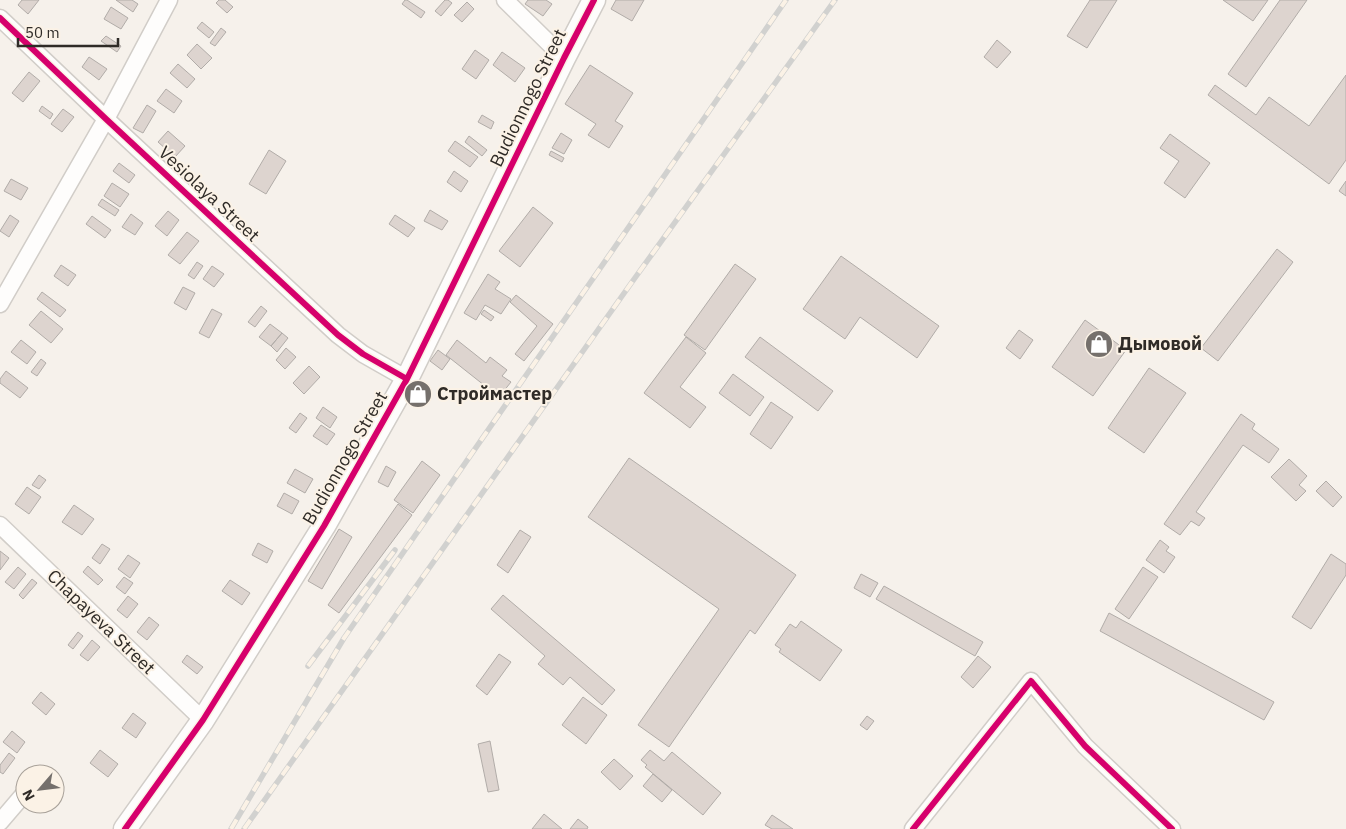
<svg xmlns="http://www.w3.org/2000/svg" width="1346" height="829" font-family="'IBM Plex Sans',sans-serif">
  <rect width="100%" height="100%" fill="#f6f1eb"/>
  <!-- building -->
  <path fill="#ddd4cf" stroke="#b1aca8" d="M 22,0 L 39,0 L 28,14 L 18,5 Z
    M 116,0 L 132,0 L 138,4 L 133,12 Z
    M 219,0 L 225,0 L 233,7 L 227,13 L 216,3 Z
    M 405,0 L 407,0 L 425,12 L 421,18 L 402,4 Z
    M 445,0 L 448,0 L 452,3 L 441,16 L 435,11 Z
    M 528,0 L 546,0 L 552,4 L 543,16 L 525,4 Z
    M 616,0 L 644,0 L 632,21 L 611,9 Z
    M 1090,0 L 1117,0 L 1087,48 L 1067,36 Z
    M 1223,0 L 1268,0 L 1253,21 Z
    M 1280,0 L 1307,0 L 1246,87 L 1228,74 Z
    M 467,2 L 474,9 L 462,22 L 454,15 Z
    M 111,7 L 128,18 L 121,29 L 104,19 Z
    M 202,22 L 214,32 L 209,38 L 197,28 Z
    M 221,28 L 226,32 L 215,46 L 210,43 Z
    M 106,36 L 121,46 L 117,52 L 101,41 Z
    M 997,40 L 1011,52 L 997,68 L 984,57 Z
    M 197,44 L 212,58 L 201,69 L 187,55 Z
    M 475,50 L 489,60 L 476,79 L 462,69 Z
    M 502,52 L 525,68 L 515,82 L 493,65 Z
    M 89,57 L 107,69 L 99,80 L 82,67 Z
    M 178,64 L 195,79 L 187,88 L 170,73 Z
    M 590,65 L 633,93 L 615,121 L 623,126 L 609,148 L 588,135 L 596,124 L 565,104 Z
    M 29,72 L 40,81 L 23,102 L 12,93 Z
    M 1346,75 L 1346,160 L 1329,184 L 1208,95 L 1215,85 L 1256,115 L 1269,97 L 1309,126 Z
    M 166,89 L 182,101 L 174,113 L 157,101 Z
    M 147,105 L 156,111 L 143,133 L 133,128 Z
    M 42,106 L 53,114 L 50,119 L 39,111 Z
    M 63,109 L 74,117 L 62,132 L 51,124 Z
    M 482,115 L 494,122 L 491,129 L 478,122 Z
    M 168,131 L 185,146 L 175,157 L 158,142 Z
    M 561,133 L 572,140 L 564,154 L 552,148 Z
    M 1170,134 L 1210,163 L 1185,198 L 1164,183 L 1179,161 L 1160,148 Z
    M 469,136 L 487,150 L 482,156 L 465,142 Z
    M 455,141 L 478,157 L 470,167 L 448,151 Z
    M 269,150 L 286,161 L 266,194 L 249,184 Z
    M 551,151 L 564,158 L 562,162 L 549,155 Z
    M 119,163 L 135,175 L 129,183 L 113,171 Z
    M 454,171 L 468,181 L 461,192 L 447,182 Z
    M 11,179 L 28,188 L 21,200 L 4,191 Z
    M 1346,181 L 1346,196 L 1339,191 Z
    M 112,183 L 129,194 L 120,207 L 104,196 Z
    M 102,199 L 119,210 L 115,216 L 98,205 Z
    M 533,207 L 553,223 L 520,267 L 499,251 Z
    M 430,210 L 448,221 L 442,230 L 424,221 Z
    M 168,211 L 179,220 L 167,236 L 155,226 Z
    M 131,214 L 143,223 L 135,235 L 122,227 Z
    M 10,215 L 19,221 L 9,237 L 0,231 Z
    M 395,215 L 415,228 L 408,237 L 389,224 Z
    M 92,216 L 111,230 L 105,238 L 86,224 Z
    M 187,232 L 199,241 L 180,264 L 168,255 Z
    M 1277,249 L 1293,262 L 1218,361 L 1201,348 Z
    M 841,256 L 939,326 L 917,358 L 860,317 L 845,339 L 803,309 Z
    M 197,262 L 203,266 L 194,279 L 188,275 Z
    M 735,264 L 756,279 L 705,350 L 684,335 Z
    M 61,265 L 76,275 L 68,286 L 54,276 Z
    M 212,266 L 224,274 L 214,287 L 203,279 Z
    M 488,274 L 500,282 L 495,289 L 511,299 L 501,314 L 485,305 L 476,320 L 464,313 Z
    M 183,287 L 195,293 L 186,310 L 174,303 Z
    M 42,292 L 66,310 L 60,317 L 37,299 Z
    M 516,295 L 553,324 L 524,361 L 515,354 L 537,326 L 510,302 Z
    M 261,306 L 267,311 L 255,327 L 248,322 Z
    M 212,309 L 222,314 L 209,338 L 199,333 Z
    M 484,310 L 494,317 L 491,321 L 481,314 Z
    M 41,311 L 63,329 L 51,343 L 29,325 Z
    M 1085,320 L 1126,350 L 1093,396 L 1052,367 Z
    M 270,324 L 282,333 L 271,346 L 259,337 Z
    M 1019,330 L 1033,340 L 1020,359 L 1006,348 Z
    M 282,333 L 288,338 L 277,352 L 271,346 Z
    M 686,337 L 706,353 L 680,387 L 706,407 L 690,428 L 644,393 Z
    M 760,337 L 833,391 L 818,411 L 745,357 Z
    M 21,340 L 36,352 L 27,364 L 11,352 Z
    M 457,340 L 486,363 L 490,357 L 507,370 L 502,376 L 511,382 L 499,397 L 446,355 Z
    M 286,348 L 296,357 L 285,369 L 276,360 Z
    M 438,350 L 450,359 L 442,370 L 430,361 Z
    M 41,359 L 46,363 L 37,376 L 31,372 Z
    M 309,366 L 320,377 L 304,394 L 293,383 Z
    M 1149,368 L 1186,393 L 1144,453 L 1108,428 Z
    M 6,371 L 28,388 L 20,398 L 0,383 L 0,379 Z
    M 733,374 L 764,397 L 750,416 L 719,393 Z
    M 771,402 L 793,417 L 771,449 L 750,434 Z
    M 323,407 L 337,417 L 330,428 L 316,418 Z
    M 300,413 L 307,418 L 296,433 L 289,428 Z
    M 1241,414 L 1255,424 L 1252,429 L 1279,449 L 1269,463 L 1243,445 L 1196,512 L 1205,518 L 1199,526 L 1191,521 L 1180,535 L 1164,524 Z
    M 321,425 L 335,434 L 327,445 L 313,436 Z
    M 629,458 L 796,575 L 755,634 L 750,630 L 669,747 L 638,725 L 719,609 L 588,517 Z
    M 1289,459 L 1307,476 L 1299,485 L 1306,491 L 1296,501 L 1271,477 Z
    M 422,461 L 440,475 L 413,513 L 394,500 Z
    M 386,466 L 396,472 L 388,487 L 378,482 Z
    M 295,469 L 313,479 L 305,493 L 287,483 Z
    M 39,475 L 46,480 L 39,489 L 32,485 Z
    M 1326,481 L 1342,497 L 1333,507 L 1316,491 Z
    M 27,487 L 41,497 L 29,514 L 15,504 Z
    M 284,493 L 299,501 L 292,514 L 277,506 Z
    M 398,504 L 412,515 L 339,613 L 328,605 Z
    M 74,505 L 94,519 L 82,535 L 62,522 Z
    M 339,529 L 352,537 L 322,589 L 308,581 Z
    M 520,530 L 531,537 L 508,573 L 497,565 Z
    M 1160,540 L 1169,547 L 1166,551 L 1175,557 L 1164,573 L 1146,560 Z
    M 258,543 L 273,551 L 267,563 L 252,555 Z
    M 102,544 L 110,549 L 100,564 L 92,558 Z
    M 0,551 L 9,558 L 0,570 Z
    M 1331,554 L 1346,564 L 1346,575 L 1311,629 L 1292,617 Z
    M 128,555 L 140,563 L 130,578 L 118,569 Z
    M 88,566 L 103,580 L 98,585 L 83,572 Z
    M 18,567 L 26,574 L 14,589 L 5,582 Z
    M 1143,567 L 1158,577 L 1129,619 L 1115,609 Z
    M 861,574 L 878,583 L 870,597 L 854,588 Z
    M 124,577 L 133,583 L 125,594 L 116,587 Z
    M 32,579 L 37,583 L 23,599 L 19,595 Z
    M 230,580 L 250,593 L 242,605 L 222,591 Z
    M 884,586 L 983,642 L 975,656 L 876,599 Z
    M 503,595 L 615,690 L 602,705 L 570,677 L 563,685 L 538,664 L 545,656 L 491,609 Z
    M 128,596 L 138,604 L 127,618 L 117,610 Z
    M 1109,613 L 1274,702 L 1264,720 L 1100,631 Z
    M 149,617 L 159,625 L 147,640 L 137,632 Z
    M 801,621 L 842,650 L 820,681 L 779,652 L 781,649 L 775,645 L 790,624 L 796,628 Z
    M 78,632 L 83,636 L 73,649 L 68,645 Z
    M 92,640 L 100,647 L 88,661 L 80,655 Z
    M 499,654 L 511,662 L 487,695 L 476,686 Z
    M 187,655 L 203,667 L 197,674 L 182,662 Z
    M 978,656 L 991,667 L 973,688 L 961,677 Z
    M 41,692 L 55,704 L 46,715 L 32,703 Z
    M 583,697 L 607,715 L 586,744 L 562,725 Z
    M 133,713 L 146,723 L 136,738 L 122,728 Z
    M 867,716 L 874,721 L 867,730 L 860,725 Z
    M 12,731 L 25,742 L 17,753 L 3,742 Z
    M 490,741 L 499,790 L 488,792 L 478,744 Z
    M 100,750 L 118,764 L 108,777 L 90,763 Z
    M 650,750 L 664,761 L 672,752 L 721,793 L 703,815 L 645,767 L 647,765 L 641,760 Z
    M 9,753 L 15,758 L 3,774 L 0,772 L 0,765 Z
    M 614,759 L 633,776 L 620,790 L 601,772 Z
    M 653,774 L 672,790 L 662,802 L 643,786 Z
    M 544,814 L 562,829 L 532,829 Z
    M 772,815 L 793,829 L 772,829 L 765,825 Z
    M 578,819 L 588,827 L 587,829 L 570,829 Z"/>
  <g fill="none" stroke-linecap="round" stroke-linejoin="round">
    <defs>
      <path id="street" d="M 505,0 L 564,58
        M 0,18 L 106,119 L 338,335 L 363,354 L 407,379
        M 0,304 L 106,119 L 169,0
        M 0,525 L 203,720
        M 0,822 L 24,794
        M 913,829 L 1031,681 L 1085,746 L 1172,829"/>
      <path id="secondary" d="M 125,829 L 203,720 L 324,526 L 407,379 L 564,58 L 594,0"/>
    </defs>
    <!-- street casing -->
    <use href="#street" stroke="#d1cdc8" stroke-width="19"/>
    <!-- secondary casing -->
    <use href="#secondary" stroke="#d1cdc8" stroke-width="25"/>
    <!-- street -->
    <use href="#street" stroke="#fefdfc" stroke-width="16"/>
    <!-- secondary -->
    <use href="#secondary" stroke="#fefdfc" stroke-width="22"/>
    <defs>
      <path id="rail" d="M 308,666 L 395,550
        M 231,829 L 344,638 L 786,0
        M 244,829 L 632,282 L 835,0"/>
    </defs>
    <!-- rail casing -->
    <use href="#rail" stroke="#d1d1cf" stroke-width="5.5"/>
    <!-- rail -->
    <use href="#rail" stroke="#fbf2e6" stroke-width="4" stroke-dasharray="11" stroke-linecap="butt"/>
    <defs>
      <path id="cycleway" d="M 0,18 L 106,119 L 338,335 L 363,354 L 407,379
        M 125,829 L 203,720 L 324,526 L 407,379 L 564,58 L 594,0
        M 913,829 L 1031,681 L 1085,746 L 1172,829"/>
    </defs>
    <!-- cycleway casing -->
    <use href="#cycleway" stroke="#fbf2e6" stroke-width="9"/>
    <!-- cycleway -->
    <use href="#cycleway" stroke="#d6006c" stroke-width="6"/>
  </g>
  <!-- icons -->
  <defs>
    <symbol id="shop-disc" viewBox="-11 -11 22 22"><circle r="9.5" fill="#75706c" stroke="#fbf2e6"/><path d="M-5-2.5h2.3a2.7 3.5 0 0 1 5.4 0H5L5.5 6h-11ZM-1.5-2.5h3a1.5 2.3 0 0 0-3 0Z" fill="#fff"/></symbol>
  </defs>
  <g fill-rule="evenodd">
    <use href="#shop-disc" x="1083" y="328" width="32" height="32"/>
    <use href="#shop-disc" x="402" y="378" width="32" height="32"/>
  </g>
  <g text-anchor="middle" stroke-width="4" stroke-linejoin="round" paint-order="stroke">
    <!-- street labels -->
    <g font-size="18" fill="#2f2b27" stroke="#fbf2e6">
      <text transform="translate(528 98) rotate(-64)" y="6">Budionnogo Street</text>
      <text transform="translate(209 194) rotate(43)" y="6">Vesiolaya Street</text>
      <text transform="translate(345 458) rotate(-60)" y="6">Budionnogo Street</text>
      <text transform="translate(101 622) rotate(44)" y="6">Chapayeva Street</text>
    </g>
    <!-- poi labels -->
    <g font-size="18" font-weight="bold" fill="#2f2b27" stroke="#fbf2e6" text-anchor="start">
      <text x="1118" y="350">Дымовой</text>
      <text x="437" y="400">Строймастер</text>
    </g>
  </g>
  <!-- north arrow -->
  <g transform="translate(40 789) rotate(242)"><circle r="24" fill="#fbf2e6" stroke="#a9a29a"/>
  <path d="M0-4L9 19L0 12L-9 19Z" fill="#75706c"/>
  <text y="-8" font-size="14" font-weight="bold" text-anchor="middle" fill="#2f2b27">N</text>
  </g>
  <!-- scale -->
  <path d="M18 38v8h100v-8" fill="none" stroke="#2f2b27" stroke-width="2.5"/>
  <text x="25" y="38" font-size="15" fill="#2f2b27" stroke="#fbf2e6" stroke-width="4" paint-order="stroke">50 m</text>
</svg>
